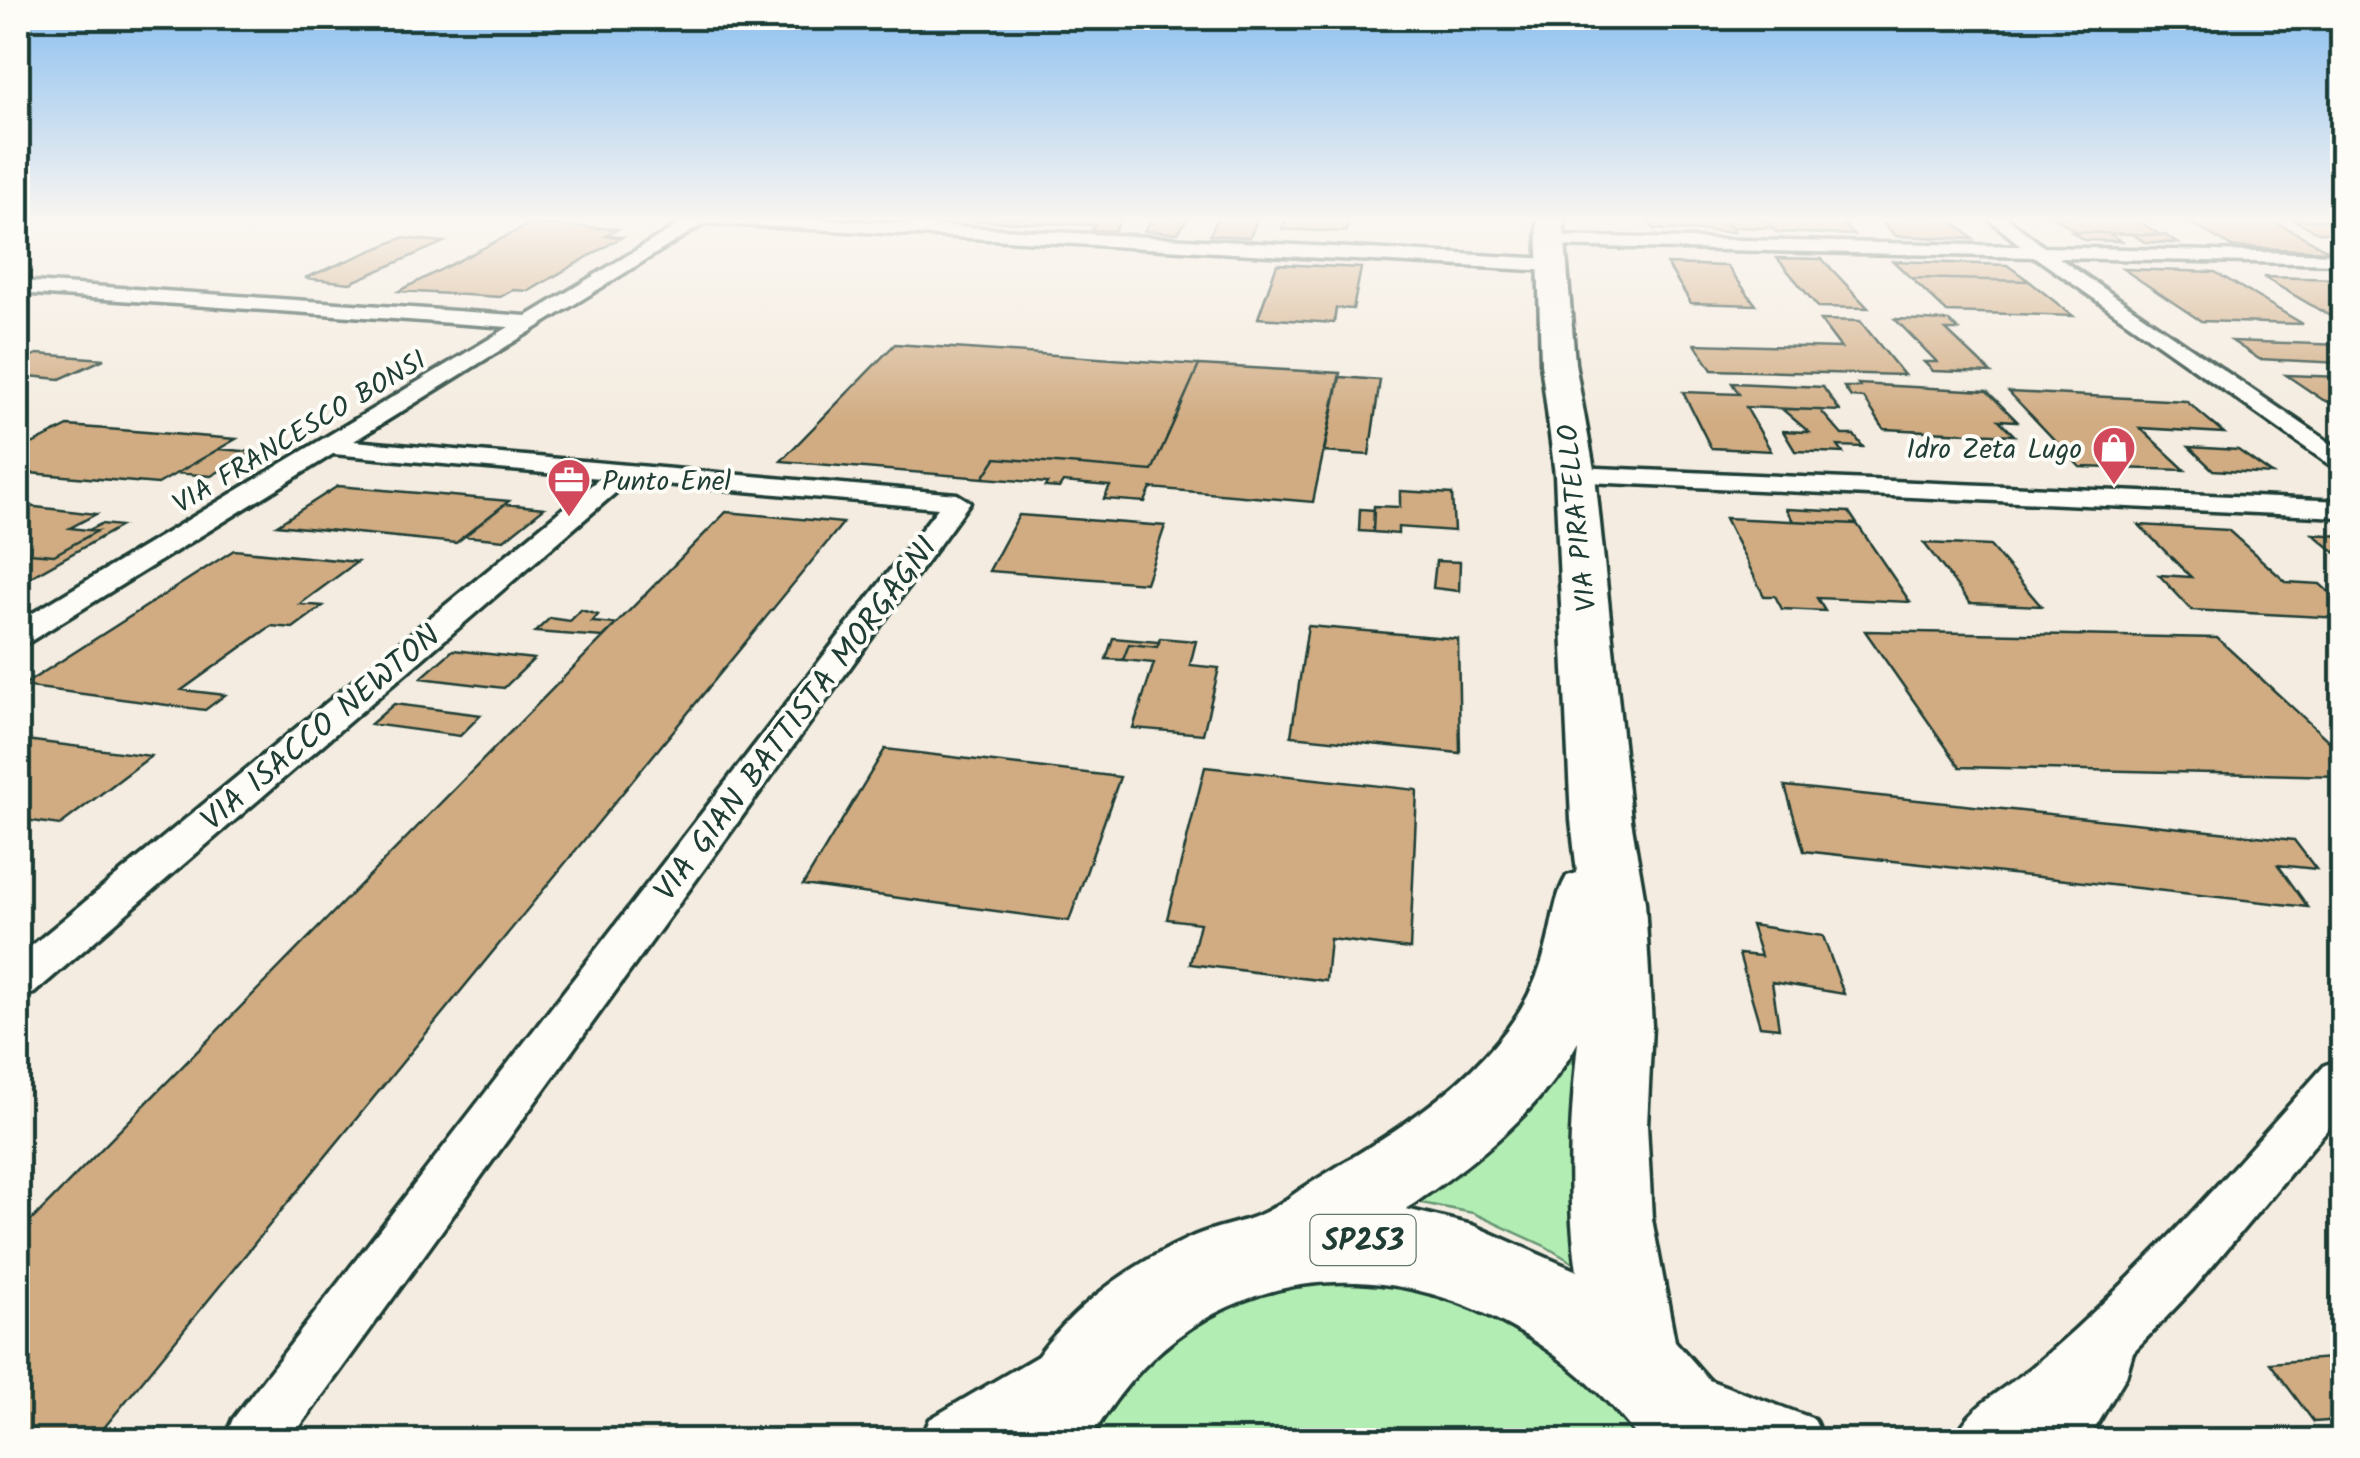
<svg xmlns="http://www.w3.org/2000/svg" width="2360" height="1458" font-family="Kalam,sans-serif">
  <rect width="100%" height="100%" fill="#f4ece0"/>
  <filter id="ink" filterUnits="userSpaceOnUse"><feTurbulence type="fractalNoise" baseFrequency=".01" numOctaves="2"/><feDisplacementMap in="SourceGraphic" scale="20" xChannelSelector="R" yChannelSelector="G"/><feConvolveMatrix kernelMatrix="1 2 1 2 8 2 1 2 1" color-interpolation-filters="sRGB"/></filter>
  <g filter="url(#ink)">
    <!-- green -->
    <path fill="#b2eeb4" stroke="#689674" stroke-width="2.5" d="M 1586,1017 L 1585,1270 L 1545,1246 L 1473,1213 L 1390,1197 Z
      M 1324,1271 L 1488,1301 L 1639,1417 L 1655,1440 L 1086,1440 L 1113,1391 L 1174,1329 Z"/>
    <!-- building -->
    <path fill="#d1ac83" stroke="#1f3d34" stroke-width="2.5" d="M 879,217 L 1124,217 L 1114,231 L 1091,230 L 1095,225 Z
      M 1154,217 L 1188,217 L 1178,233 L 1144,231 Z
      M 1218,217 L 1258,217 L 1250,237 L 1210,235 Z
      M 1287,217 L 1349,217 L 1346,232 L 1282,229 Z
      M 1646,217 L 1722,217 L 1734,232 L 1654,229 Z
      M 1722,217 L 1764,217 L 1773,228 L 1730,227 Z
      M 1764,217 L 1837,217 L 1854,235 L 1776,232 Z
      M 1876,217 L 1948,217 L 1973,239 L 1896,236 Z
      M 2054,217 L 2132,217 L 2161,235 L 2077,232 Z
      M 2181,217 L 2270,219 L 2330,251 L 2232,247 Z
      M 2292,219 L 2342,221 L 2342,234 L 2318,232 Z
      M 530,224 L 618,229 L 606,236 L 622,237 L 529,291 L 513,290 L 500,297 L 399,291 Z
      M 2072,232 L 2108,233 L 2121,241 L 2084,240 Z
      M 2132,234 L 2165,235 L 2178,243 L 2145,242 Z
      M 402,238 L 444,242 L 350,283 L 305,278 Z
      M 1777,258 L 1822,259 L 1868,308 L 1818,307 Z
      M 1893,261 L 2007,265 L 2029,281 L 1911,278 Z
      M 1277,264 L 1361,268 L 1353,309 L 1336,308 L 1334,323 L 1258,318 Z
      M 1667,264 L 1727,266 L 1756,305 L 1691,303 Z
      M 2123,269 L 2215,272 L 2303,324 L 2201,321 Z
      M 2263,277 L 2342,279 L 2342,323 Z
      M 1911,278 L 2029,281 L 2073,316 L 1947,312 Z
      M 1895,319 L 1949,321 L 1959,330 L 1946,330 L 1991,373 L 1933,371 L 1924,362 L 1937,362 Z
      M 1820,320 L 1860,321 L 1904,375 L 1712,370 L 1695,344 L 1841,348 Z
      M 2232,341 L 2342,345 L 2342,363 L 2259,359 Z
      M 895,344 L 1199,365 L 1152,471 L 996,458 L 983,478 L 781,461 Z
      M 37,354 L 104,359 L 60,379 L 18,375 L 18,362 Z
      M 1199,365 L 1340,373 L 1313,502 L 1151,488 L 1145,502 L 1104,499 L 1110,486 L 1063,482 L 1059,488 L 1045,487 L 1047,483 L 983,478 L 996,458 L 1152,471 Z
      M 2286,375 L 2342,377 L 2342,407 L 2323,400 Z
      M 1340,377 L 1380,380 L 1369,455 L 1324,452 Z
      M 1732,383 L 1823,387 L 1840,411 L 1746,407 L 1771,451 L 1711,448 L 1683,392 L 1739,394 Z
      M 1858,384 L 1987,391 L 2017,421 L 1999,420 L 2014,435 L 1884,429 L 1864,398 L 1851,397 L 1844,387 L 1860,387 Z
      M 2009,392 L 2186,401 L 2224,433 L 2140,428 L 2185,470 L 2080,467 Z
      M 1782,409 L 1820,410 L 1842,435 L 1854,435 L 1863,447 L 1838,446 L 1843,453 L 1795,451 L 1783,431 L 1809,432 Z
      M 68,426 L 236,439 L 158,484 L 18,472 L 18,451 Z
      M 2189,447 L 2238,450 L 2272,474 L 2213,470 Z
      M 219,449 L 253,452 L 211,476 L 177,473 Z
      M 338,486 L 509,501 L 456,543 L 277,525 Z
      M 1400,491 L 1452,494 L 1454,531 L 1398,527 L 1398,534 L 1373,532 L 1374,506 L 1400,507 Z
      M 505,504 L 544,508 L 504,540 L 464,536 Z
      M 18,505 L 96,514 L 70,528 L 97,531 L 54,555 L 29,553 L 18,559 Z
      M 1360,509 L 1374,510 L 1373,532 L 1359,531 Z
      M 1786,509 L 1849,512 L 1857,524 L 1793,521 Z
      M 726,512 L 843,523 L 94,1440 L 18,1440 L 18,1234 Z
      M 1019,515 L 1165,526 L 1146,583 L 989,571 Z
      M 1725,518 L 1857,524 L 1910,602 L 1817,598 L 1825,611 L 1782,609 L 1775,596 L 1764,596 Z
      M 101,524 L 121,526 L 18,584 L 18,559 L 29,553 L 54,555 L 97,531 L 89,530 Z
      M 2139,525 L 2228,530 L 2286,582 L 2320,584 L 2342,604 L 2342,618 L 2192,610 L 2159,575 L 2191,577 Z
      M 2313,534 L 2342,536 L 2342,558 Z
      M 1924,543 L 1990,546 L 2041,606 L 1970,603 Z
      M 234,550 L 357,562 L 300,604 L 323,606 L 293,628 L 271,626 L 182,690 L 225,695 L 205,710 L 22,686 Z
      M 1436,561 L 1460,562 L 1459,591 L 1433,588 Z
      M 581,610 L 598,615 L 592,622 L 616,624 L 603,637 L 535,632 L 550,618 L 570,621 Z
      M 1308,626 L 1458,639 L 1460,753 L 1291,736 Z
      M 1865,631 L 2217,638 L 2342,753 L 2342,776 L 1960,767 Z
      M 1113,638 L 1159,642 L 1157,647 L 1129,644 L 1123,660 L 1106,659 Z
      M 1160,638 L 1196,641 L 1190,665 L 1219,668 L 1203,734 L 1133,728 L 1154,663 L 1123,660 L 1129,644 L 1157,647 Z
      M 453,650 L 534,659 L 504,688 L 421,678 Z
      M 394,704 L 481,715 L 460,736 L 371,724 Z
      M 18,739 L 151,756 L 60,825 L 18,819 Z
      M 885,749 L 1120,777 L 1069,921 L 803,885 Z
      M 1205,767 L 1417,790 L 1410,949 L 1330,939 L 1326,981 L 1190,964 L 1200,923 L 1167,919 Z
      M 1785,786 L 2294,840 L 2316,869 L 2278,865 L 2308,907 L 1804,851 Z
      M 1751,925 L 1823,936 L 1844,994 L 1772,982 L 1779,1028 L 1760,1026 L 1739,954 L 1761,956 Z
      M 2342,1357 L 2342,1420 L 2314,1422 L 2270,1363 Z"/>
    <g fill="none" stroke-linecap="round" stroke-linejoin="round">
      <defs>
        <path id="minor" d="M 691,217 L 780,217 L 1552,259 L 1561,265 L 1552,271 L 705,223 L 354,441 L 957,494 L 970,502 L 290,1440 L 224,1440 L 233,1419 L 938,508 L 629,481 L 34,993 L 18,998 L 18,957 L 600,478 L 333,454 L 29,642 L 18,644 L 18,622 L 509,327 L 18,293 L 18,281 L 527,316 Z
          M 1987,217 L 2006,217 L 2044,247 L 2342,254 L 2342,264 L 2059,258 L 2342,451 L 2342,470 L 2333,467 L 2035,257 L 1551,246 L 1542,241 L 1551,236 L 2021,246 Z
          M 1575,467 L 2342,501 L 2342,517 L 1566,481 L 1562,475 Z
          M 2342,1060 L 2342,1112 L 2193,1289 L 2133,1352 L 2126,1376 L 2088,1440 L 1955,1440 C 1967,1407 2003,1390 2031,1368 C 2139,1277 2231,1170 2325,1065 Z
          M 1048,1350 L 1069,1358 L 1077,1379 L 1069,1400 L 1005,1440 L 921,1440 L 930,1419 Z
          M 1695,1375 L 1814,1419 L 1823,1440 L 1711,1440 L 1674,1426 L 1665,1405 L 1674,1384 Z"/>
        <path id="primary" d="M 1537,217 L 1563,217 L 1575,363 L 1595,475 L 1631,820 L 1645,902 L 1652,1026 L 1647,1125 L 1652,1219 L 1675,1341 L 1732,1406 L 1745,1440 L 1640,1440 C 1496,1249 1218,1210 1090,1440 L 993,1440 C 1028,1342 1101,1278 1194,1236 C 1215,1227 1238,1224 1259,1215 C 1277,1208 1294,1193 1311,1183 C 1366,1149 1425,1115 1472,1069 C 1508,1033 1533,999 1546,948 C 1553,923 1554,898 1567,876 L 1577,873 L 1571,820 L 1555,475 L 1541,363 ZM 1578,1042 C 1570,1119 1566,1193 1577,1271 L 1472,1225 L 1406,1209 C 1472,1164 1540,1113 1578,1042 Z"/>
      </defs>
      <!-- minor casing -->
      <use href="#minor" stroke="#1f3d34" stroke-width="7"/>
      <!-- primary casing -->
      <use href="#primary" stroke="#1f3d34" stroke-width="7"/>
      <!-- minor -->
      <use href="#minor" fill="#fdfcf7" fill-rule="evenodd"/>
      <!-- primary -->
      <use href="#primary" fill="#fdfcf7" fill-rule="evenodd"/>
    </g>
  </g>
  <!-- sky -->
  <linearGradient id="sky" x2="0" y2="1"><stop stop-color="#8bbff0"/><stop offset="0.52" stop-color="#faf6f1"/><stop offset="1" stop-color="#faf6f1" stop-opacity="0"/></linearGradient>
  <rect width="2360" height="421" fill="url(#sky)"/>
  <!-- icons -->
  <defs>
    <symbol id="shop-pin" viewBox="-11 -11 22 30"><path d="M0 17L-7.5 6A9.5 9.5 0 1 1 7.5 6Z" fill="#d1495b" stroke="#fdfcf7"/><path d="M-5-2.5h2.3a2.7 3.5 0 0 1 5.4 0H5L5.5 6h-11ZM-1.5-2.5h3a1.5 2.3 0 0 0-3 0Z" fill="#fff"/></symbol>
    <symbol id="office-pin" viewBox="-11 -11 22 30"><path d="M0 17L-7.5 6A9.5 9.5 0 1 1 7.5 6Z" fill="#d1495b" stroke="#fdfcf7"/><path d="M-6-3h4V-5.5h4V-3h4V5H-6ZM-1-4.5V-3h2v-1.5ZM-6 0V1H6V0Z" fill="#fff"/></symbol>
  </defs>
  <g fill-rule="evenodd">
    <use href="#shop-pin" x="2089" y="423" width="50" height="68"/>
    <use href="#office-pin" x="544" y="455" width="50" height="68"/>
  </g>
  <g text-anchor="middle" stroke-width="8" stroke-linejoin="round" paint-order="stroke">
    <!-- far-street labels -->
    <g font-size="28" fill="#1f3d34" stroke="#fdfcf7">
      <text transform="translate(299 431) rotate(-31)" y="10">VIA FRANCESCO BONSI</text>
      <text transform="translate(1576 518) rotate(-96)" y="10">VIA PIRATELLO</text>
    </g>
    <!-- far-poi labels -->
    <g font-size="28" fill="#1f3d34" stroke="#fdfcf7" text-anchor="end">
      <text x="2082" y="458">Idro Zeta Lugo</text>
      <text x="602" y="490" text-anchor="start">Punto Enel</text>
    </g>
    <!-- shield labels -->
    <rect fill="#fdfcf7" stroke="#62766e" stroke-width="2.5" x="1310.5" y="1215" width="105" height="50" rx="8"/>
    <g font-size="30" font-weight="bold" fill="#1f3d34">
      <text x="1363" y="1250">SP253</text>
    </g>
    <!-- street labels -->
    <g font-size="32" fill="#1f3d34" stroke="#fdfcf7">
      <text transform="translate(795 718) rotate(-53)" y="11">VIA GIAN BATTISTA MORGAGNI</text>
      <text transform="translate(320 727) rotate(-40)" y="11">VIA ISACCO NEWTON</text>
    </g>
  </g>
  <!-- margin -->
  <rect width="2360" height="1458" fill="none" stroke="#fdfcf7" stroke-width="60"/>
  <rect x="30" y="30" width="2300" height="1398" fill="none" stroke="#1f3d34" stroke-width="4" filter="url(#ink)"/>
</svg>
